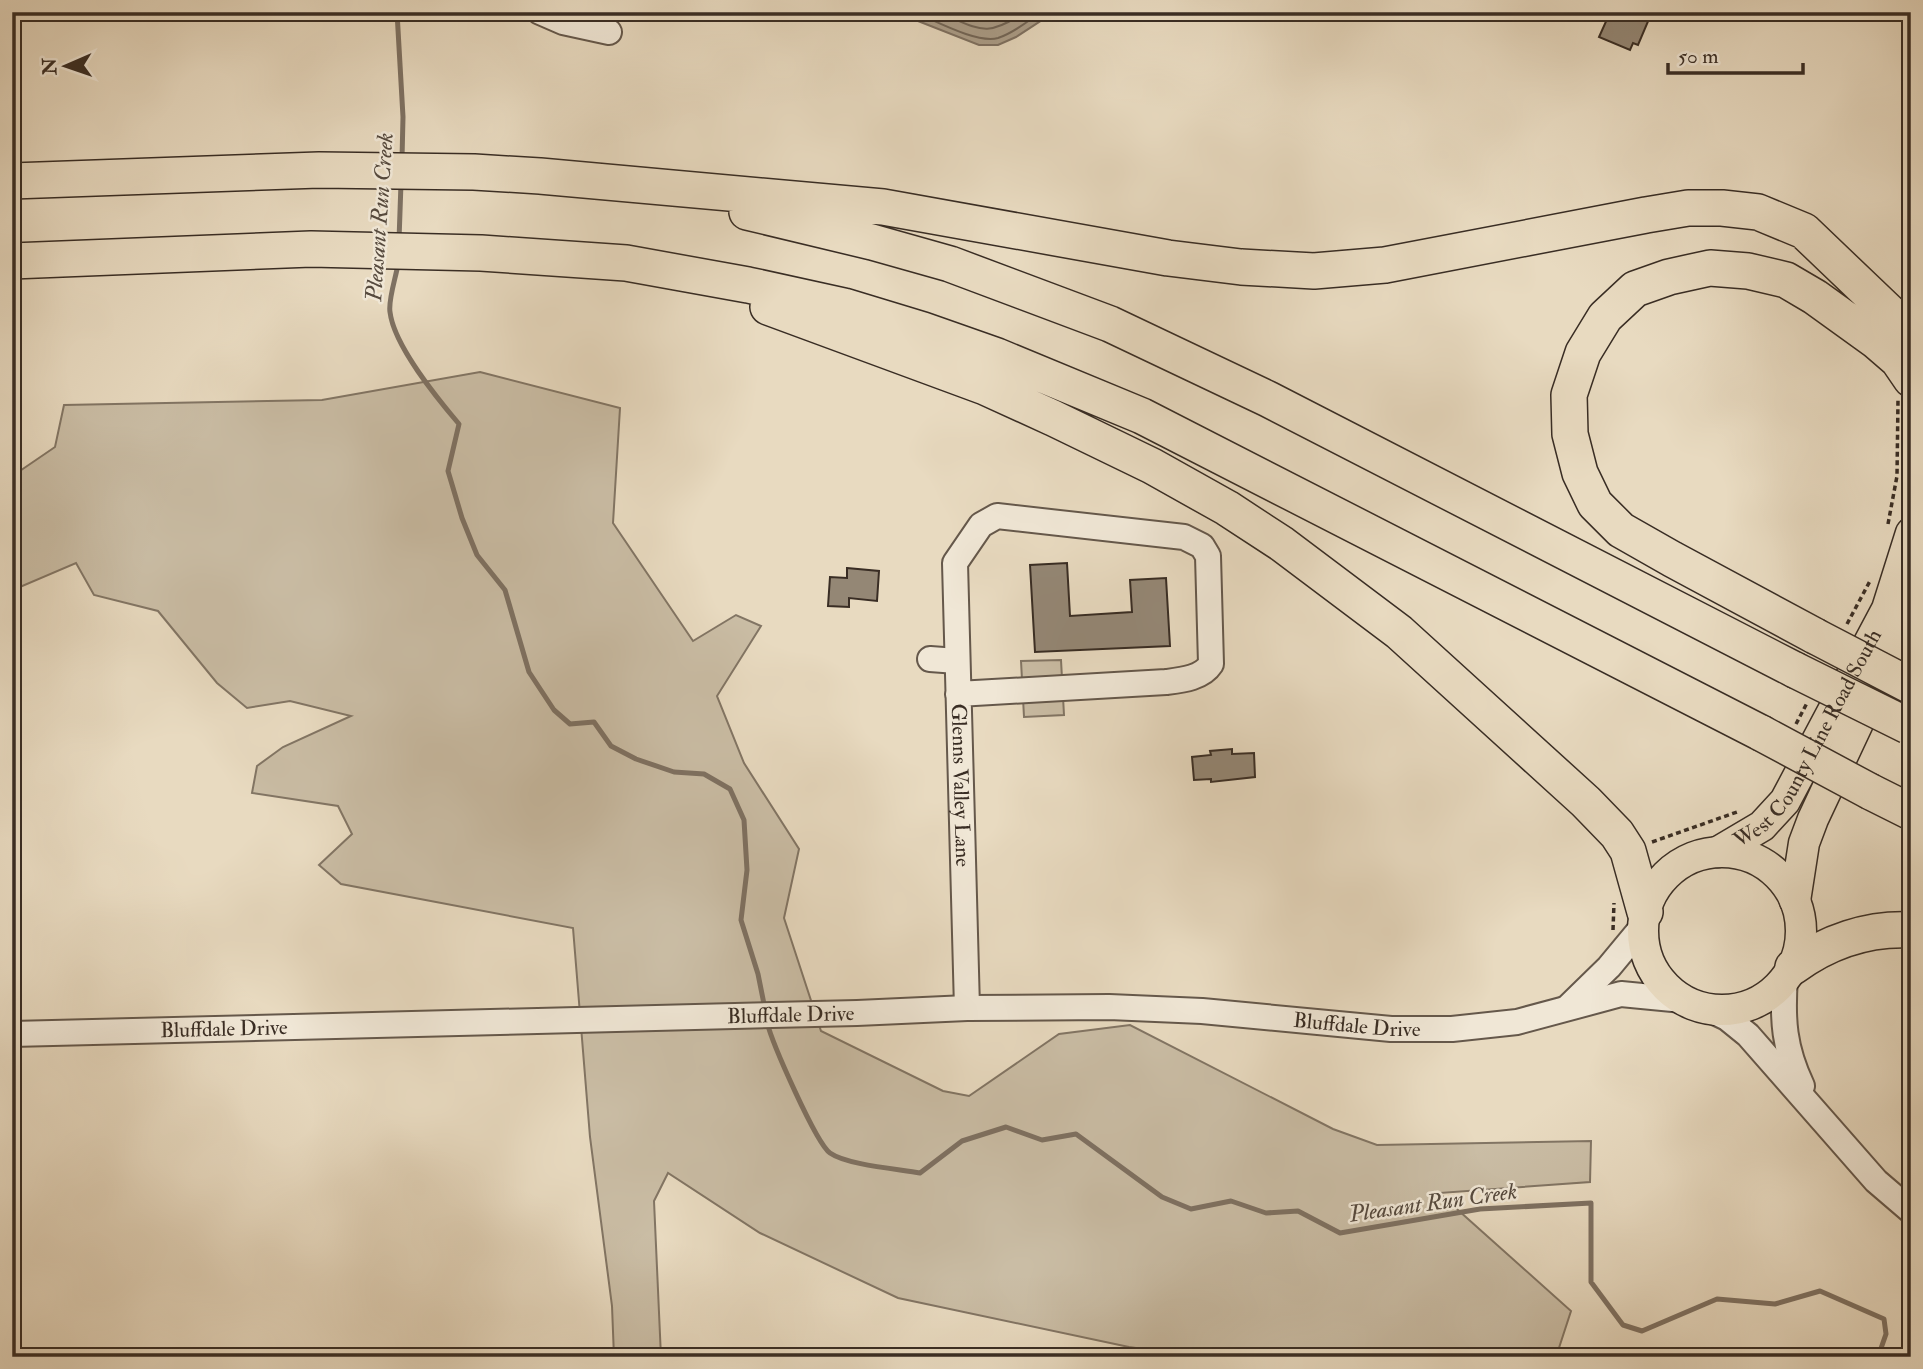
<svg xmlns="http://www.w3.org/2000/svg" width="1923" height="1369" font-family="'IM FELL Double Pica',serif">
  <rect width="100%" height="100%" fill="#e8dac0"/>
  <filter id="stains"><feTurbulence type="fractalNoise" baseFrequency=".00286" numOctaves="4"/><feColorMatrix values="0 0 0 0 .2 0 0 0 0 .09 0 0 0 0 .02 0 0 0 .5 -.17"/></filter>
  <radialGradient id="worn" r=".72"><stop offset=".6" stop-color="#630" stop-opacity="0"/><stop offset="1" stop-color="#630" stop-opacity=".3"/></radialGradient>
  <!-- green -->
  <path fill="#cabda5" stroke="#827564" stroke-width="2" d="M 480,372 L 620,408 L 613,523 L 693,641 L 736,615 L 761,626 L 717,696 L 744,763 L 799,849 L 784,918 L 821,1031 L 943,1091 L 969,1096 L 1059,1034 L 1130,1025 L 1333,1129 L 1377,1145 L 1591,1141 L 1590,1182 L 1439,1193 L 1571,1311 L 1556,1357 L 1198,1357 L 1129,1347 L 898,1298 L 760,1233 L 668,1173 L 654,1201 L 661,1357 L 614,1357 L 612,1306 L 590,1137 L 573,928 L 341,884 L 319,865 L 352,834 L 338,806 L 252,793 L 257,766 L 283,747 L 351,716 L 290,701 L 247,708 L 217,683 L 158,611 L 94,595 L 76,563 L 13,590 L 14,475 L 55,447 L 64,405 L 322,400 Z
    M 1061,660 L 1064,715 L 1024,717 L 1021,661 Z"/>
  <!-- water -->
  <path fill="#ac9f8b" stroke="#7e7162" stroke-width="2" d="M 895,12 L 1074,12 L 1053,13 L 1016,37 L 998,45 L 979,45 Z"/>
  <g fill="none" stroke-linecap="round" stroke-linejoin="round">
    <!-- shore -->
    <path stroke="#726658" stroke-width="2" d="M 914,12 C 934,20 977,44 998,38 C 1014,33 1028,21 1041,12
      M 938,12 C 980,29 985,39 1025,12"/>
    <!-- stream -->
    <path stroke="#7e7162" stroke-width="5" d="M 397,12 L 403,117 L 402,159
      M 399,240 L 401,183
      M 398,264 C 396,277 388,300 390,312 C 394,346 437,398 459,424 L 448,471 L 462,518 L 477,555 L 505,590 L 529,672 L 554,710 L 570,724 L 594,722 L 611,746 L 636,759 L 674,772 L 704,774 L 730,789 L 744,820 L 747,870 L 741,920 L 758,974 L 765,1009
      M 767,1022 C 772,1043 816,1143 830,1153 C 847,1165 898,1169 920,1173 L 962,1141 L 1006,1127 L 1042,1140 L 1076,1134 L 1162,1197 L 1191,1209 L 1231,1201 L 1266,1213 L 1298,1211 L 1340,1233 L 1480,1209 L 1591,1203 L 1591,1282 L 1623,1325 L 1642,1331 L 1717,1299 L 1775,1304 L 1820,1291 L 1884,1319 L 1886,1334 L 1878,1357"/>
  </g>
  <!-- building -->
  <path fill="#948775" stroke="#392d24" stroke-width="2" d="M 1619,12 L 1652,12 L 1638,45 L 1633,43 L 1630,50 L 1599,37 L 1608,17 L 1616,20 Z
    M 1067,563 L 1070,616 L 1132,612 L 1130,580 L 1166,578 L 1170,646 L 1035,652 L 1030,565 Z
    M 847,568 L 879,571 L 877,601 L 849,598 L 849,607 L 828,606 L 830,577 L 847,578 Z
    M 1232,749 L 1232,754 L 1254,753 L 1255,777 L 1211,782 L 1211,779 L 1194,780 L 1192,757 L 1211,755 L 1210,751 Z"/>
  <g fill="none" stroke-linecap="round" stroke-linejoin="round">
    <defs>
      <g id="minor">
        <path d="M 540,12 L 563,22 L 609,32"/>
        <path d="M 930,659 L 957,661"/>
        <path id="s1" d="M 958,694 L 1166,682 C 1182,680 1202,678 1211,664 L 1208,556 L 1202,546 L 1184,537 L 997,516 L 981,525 L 955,563 L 967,1008"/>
        <path d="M 1785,978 C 1782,1020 1784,1048 1802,1086"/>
        <path d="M 1568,1007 L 1609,967 L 1643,926"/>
        <path d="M 1710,1010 L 1727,1018 L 1748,1035 L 1876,1181 L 1911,1211"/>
        <path id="s2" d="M 12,1034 L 857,1013 L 967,1008 L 1109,1007 L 1202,1011 L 1391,1029 L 1452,1029 L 1517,1022 L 1621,994 L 1683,1000"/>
      </g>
      <g id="major">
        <path id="s3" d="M 1718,852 L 1762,826 L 1785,801 L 1887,609 L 1911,533"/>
        <circle cx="1722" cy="931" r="79"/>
        <path d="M 1795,901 L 1804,843 L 1813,819 L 1911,610"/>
      </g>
      <path id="highway" d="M 12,181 L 319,170 L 474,172 L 540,176 L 883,207 L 1168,258 L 1241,267 L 1314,271 L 1385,265 L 1646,215 L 1688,208 L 1722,208 L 1758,212 L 1804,231 L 1894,317 L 1911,337
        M 747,212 L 872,242 L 950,264 L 1110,324 L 1268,399 L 1795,670
        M 12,261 L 311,249 L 481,253 L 626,263 L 748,285 L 844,306 L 923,330 L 997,356 L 1142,416 L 1761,733
        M 768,307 L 985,387 L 1053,418 L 1152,466 L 1227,508 L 1282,544 L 1399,632 L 1586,802 L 1617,834 L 1628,851 L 1645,912
        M 1815,636 L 1672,559 L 1621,530 L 1595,504 L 1580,473 L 1570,434 L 1569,395 L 1583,353 L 1605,317 L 1635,289 L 1669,277 L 1710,268 L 1748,271 L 1786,280 L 1815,297 L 1876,341 L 1898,360 L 1911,379
        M 1871,792 L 1911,812
        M 1793,967 C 1827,942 1868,928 1911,930"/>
    </defs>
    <!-- minor casing -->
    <use href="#minor" stroke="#65584b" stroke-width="28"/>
    <!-- major casing -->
    <use href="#major" stroke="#392d24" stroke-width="33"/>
    <!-- highway casing -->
    <use href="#highway" stroke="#392d24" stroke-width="38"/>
    <!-- path -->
    <path stroke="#392d24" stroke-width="3.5" stroke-dasharray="5 3.5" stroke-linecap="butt" d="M 1888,524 L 1897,476 L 1898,400
      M 1847,624 L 1870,581
      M 1796,724 L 1807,703
      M 1652,842 L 1737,812
      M 1613,930 L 1614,903"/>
    <!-- minor -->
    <use href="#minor" stroke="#f0e7d6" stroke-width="24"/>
    <!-- major -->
    <use href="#major" stroke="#e8dac0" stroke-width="30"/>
    <!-- highway -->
    <use href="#highway" stroke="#e8dac0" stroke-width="35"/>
    <defs>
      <path id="highway-bridge" d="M 1815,636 L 1911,686
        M 1795,670 L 1908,726
        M 1761,733 L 1871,792"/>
    </defs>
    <!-- highway-bridge casing -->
    <use href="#highway-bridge" stroke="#392d24" stroke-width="38" stroke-linecap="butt"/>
    <!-- highway-bridge -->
    <use href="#highway-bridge" stroke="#e8dac0" stroke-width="35"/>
  </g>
  <g text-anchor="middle" stroke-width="5" stroke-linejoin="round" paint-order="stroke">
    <!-- street labels -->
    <g font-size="21" fill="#392d24" stroke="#f0e7d6">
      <text dy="7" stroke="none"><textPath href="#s3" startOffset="149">West County Line Road South</textPath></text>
      <text dy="7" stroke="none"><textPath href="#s1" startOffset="873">Glenns Valley Lane</textPath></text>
      <text dy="7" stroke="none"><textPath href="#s2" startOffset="779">Bluffdale Drive</textPath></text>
      <text dy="7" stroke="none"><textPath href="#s2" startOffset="1346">Bluffdale Drive</textPath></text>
      <text dy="7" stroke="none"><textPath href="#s2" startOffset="212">Bluffdale Drive</textPath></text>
    </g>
    <!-- water labels -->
    <g font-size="23" font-style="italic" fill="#564a3e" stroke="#f0e7d6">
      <text transform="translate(379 217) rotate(-86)" y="8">Pleasant Run Creek</text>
      <text transform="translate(1433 1202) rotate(-8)" y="8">Pleasant Run Creek</text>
    </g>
  </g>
  <!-- margin -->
  <rect width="1923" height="1369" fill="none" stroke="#e8dac0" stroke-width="42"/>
  <rect x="14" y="14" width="1895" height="1341" fill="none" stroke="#392d24" stroke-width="3.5"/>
  <rect x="21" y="21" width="1881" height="1327" fill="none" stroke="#392d24" stroke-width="2"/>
  <!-- north arrow -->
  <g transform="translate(66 66) rotate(268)" stroke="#f0e7d6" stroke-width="5" paint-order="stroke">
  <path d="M0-5L12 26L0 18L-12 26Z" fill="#392d24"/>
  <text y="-10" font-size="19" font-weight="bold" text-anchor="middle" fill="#392d24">N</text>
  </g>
  <!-- scale -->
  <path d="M1668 63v10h135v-10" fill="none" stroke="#392d24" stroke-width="3.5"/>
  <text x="1678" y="63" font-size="21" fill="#392d24" stroke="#f0e7d6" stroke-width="5" paint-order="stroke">50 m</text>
  <rect width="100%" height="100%" filter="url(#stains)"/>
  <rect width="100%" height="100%" fill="url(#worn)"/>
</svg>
